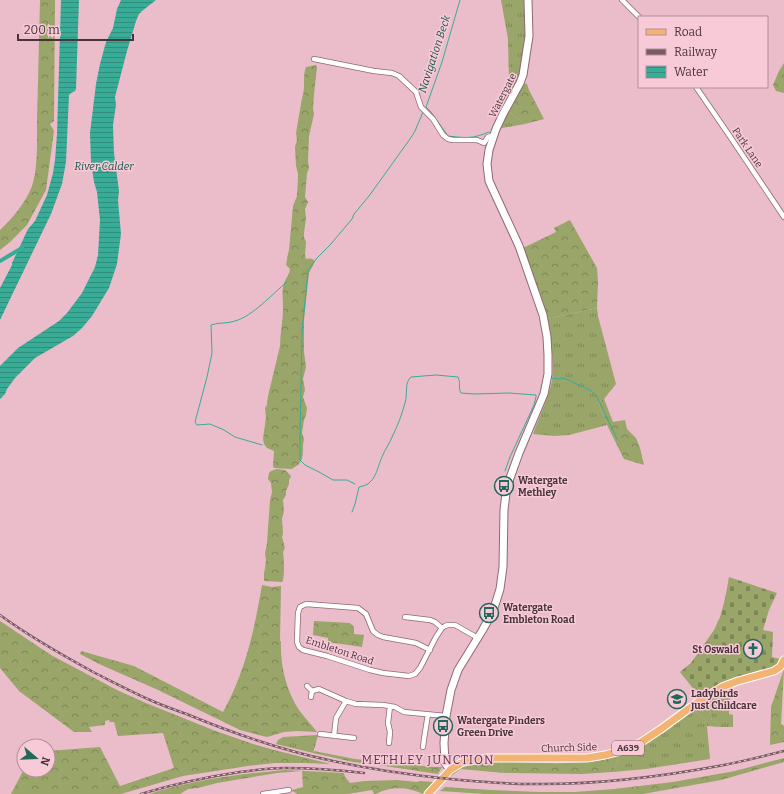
<svg xmlns="http://www.w3.org/2000/svg" width="784" height="794" font-family="Bitter,serif">
  <defs>
    <pattern id="grass-tufts" width="24" height="20" patternUnits="userSpaceOnUse"><rect width="24" height="20" fill="#99a569"/><path d="M3 7l-1-3M5 7V3M7 7l1-3M15 17l-1-3M17 17v-4M19 17l1-3" fill="none" stroke="#7f8758"/></pattern>
    <pattern id="forest-crowns" width="20" height="18" patternUnits="userSpaceOnUse"><rect width="20" height="18" fill="#99a569"/><path d="M2 6a3 3 0 1 1 6 0M12 15a3 3 0 1 1 6 0" fill="none" stroke="#7f8758"/></pattern>
    <pattern id="cemetery-stones" width="16" height="16" patternUnits="userSpaceOnUse"><rect width="16" height="16" fill="#99a569"/><path d="M2 7V4a2 2 0 0 1 4 0v3zM10 15v-3a2 2 0 0 1 4 0v3z" fill="#7f8758"/></pattern>
    <pattern id="water-rules" width="6" height="5" patternUnits="userSpaceOnUse"><rect width="6" height="5" fill="#38ac96"/><path d="M0 2.5h6" fill="none" stroke="#318d7c"/></pattern>
  </defs>
  <rect width="100%" height="100%" fill="#ebbdcb"/>
  <!-- grass -->
  <path fill="url(#grass-tufts)" d="M 501,0 L 525,0 L 527,30 L 521,74 L 508,101 L 506,100 L 509,82 L 508,39 Z
    M 511,104 L 509,112 L 525,124 L 502,128 L 498,131 Z
    M 597,308 L 598,316 L 616,384 L 604,399 L 598,402 L 607,425 L 569,435 L 554,436 L 533,434 C 539,417 548,399 552,381 C 555,361 550,339 547,319 Z
    M 731,687 L 729,714 L 733,715 L 733,727 L 719,727 L 718,722 L 712,721 L 706,700 L 724,690 Z
    M 693,709 L 705,720 L 707,726 L 710,759 L 646,769 L 613,772 L 619,756 C 624,754 630,753 634,750 C 656,740 675,724 693,709 Z
    M 317,735 L 318,736 L 313,753 L 276,744 L 278,740 L 283,737 Z
    M 487,761 L 501,762 L 504,773 L 461,769 L 448,778 L 446,778 C 458,767 471,763 487,761 Z"/>
  <!-- forest -->
  <path fill="url(#forest-crowns)" d="M 40,0 L 55,0 L 54,121 L 50,124 L 54,131 L 46,190 L 27,225 L 10,242 L 0,250 L 0,230 C 13,218 26,202 32,186 C 38,169 37,140 37,122 C 38,81 39,41 40,0 Z
    M 784,63 L 784,93 L 776,91 L 773,85 L 779,71 Z
    M 316,65 L 317,68 L 314,94 L 313,109 L 314,114 L 309,136 L 308,161 L 309,168 L 307,173 L 305,197 L 308,202 L 305,209 L 306,218 L 304,233 L 304,237 L 306,242 L 305,255 L 306,259 C 310,258 312,258 315,261 L 309,273 L 308,282 L 304,320 L 304,352 L 306,367 L 303,379 L 305,390 L 303,397 L 307,408 L 306,415 L 304,420 L 302,433 L 304,439 L 303,445 L 303,450 L 302,459 L 299,464 L 292,469 L 274,468 L 273,466 L 274,451 L 267,448 L 264,444 L 263,439 L 266,417 L 265,408 L 267,405 L 268,396 L 280,346 C 280,333 283,321 283,309 C 283,301 282,294 283,287 C 284,280 289,276 290,269 L 286,265 L 288,254 L 289,250 L 293,206 L 297,196 L 298,177 L 298,174 L 296,166 L 295,147 L 297,140 L 296,133 L 302,98 C 306,88 302,77 306,67 Z
    M 523,83 L 527,84 L 529,90 L 544,119 L 525,124 L 509,112 L 511,104 Z
    M 570,220 L 597,268 L 598,281 L 597,308 L 547,319 L 541,296 L 523,248 L 556,232 L 554,228 Z
    M 604,399 L 613,422 L 625,420 L 627,429 L 636,438 L 640,448 L 644,465 L 624,459 L 607,425 L 598,402 Z
    M 277,469 L 285,470 L 291,476 L 289,480 L 289,484 L 286,491 L 286,495 L 283,500 L 284,511 L 282,519 L 283,534 L 282,537 L 285,548 L 283,552 C 284,558 285,577 282,582 L 264,581 L 264,573 L 265,568 L 266,560 L 265,554 L 267,543 L 270,500 L 272,492 L 271,483 L 268,479 L 269,473 L 271,471 Z
    M 262,585 L 272,587 L 281,586 L 280,641 L 281,641 C 280,665 286,690 299,710 C 304,717 311,724 317,732 L 297,731 L 284,732 L 267,737 L 240,730 L 158,690 L 99,664 L 80,654 L 81,651 L 134,666 L 223,712 C 246,670 254,631 262,585 Z
    M 0,621 L 51,655 L 117,690 L 146,703 L 213,730 L 253,744 L 274,750 L 331,764 L 303,763 L 275,763 L 248,766 L 183,776 L 121,794 L 11,794 L 24,769 L 24,770 L 48,770 L 48,751 L 100,747 L 120,786 L 174,768 L 163,733 L 118,736 L 114,722 L 110,722 L 109,720 L 105,721 L 105,725 L 89,727 L 92,732 L 74,732 L 19,691 L 0,668 Z
    M 314,621 L 350,623 L 354,627 L 354,634 L 364,635 L 362,647 L 328,642 L 328,638 L 313,635 Z
    M 784,669 L 781,724 L 784,726 L 784,742 L 770,745 L 771,707 Z
    M 706,700 L 712,721 L 718,722 L 719,727 L 707,726 L 705,720 L 693,709 Z
    M 314,751 L 355,759 L 434,767 L 442,767 L 438,774 L 378,765 L 353,762 L 313,753 Z
    M 619,756 L 613,772 L 582,774 L 504,773 L 501,762 C 540,762 581,767 619,756 Z
    M 784,758 L 784,762 L 721,780 L 643,794 L 485,794 L 440,791 L 445,787 L 490,790 L 540,792 L 575,792 L 614,789 L 673,782 L 735,771 Z
    M 285,770 L 344,773 L 345,777 L 350,783 L 365,781 L 397,780 L 417,782 L 420,781 L 434,782 L 423,794 C 407,787 392,786 376,794 L 374,794 L 372,790 L 348,794 L 297,794 L 296,793 L 292,791 L 292,790 L 303,787 L 302,771 L 277,773 L 217,783 L 198,788 L 188,789 L 180,794 L 149,794 C 193,780 239,774 285,770 Z"/>
  <!-- cemetery -->
  <path fill="url(#cemetery-stones)" d="M 729,577 L 777,593 L 769,610 L 763,630 L 773,632 L 772,657 L 780,659 L 777,665 L 772,668 L 740,676 L 713,688 L 699,696 L 680,672 L 691,663 L 714,630 L 720,617 L 725,599 Z"/>
  <!-- water -->
  <path fill="url(#water-rules)" d="M 61,0 L 79,0 L 76,89 L 75,91 L 71,93 L 69,95 L 66,162 L 62,184 L 51,214 L 0,320 L 0,288 L 12,265 L 12,263 L 28,229 L 35,221 L 47,195 L 53,173 L 55,160 L 57,134 Z
    M 121,0 L 156,0 L 142,11 L 139,14 L 136,21 L 127,51 L 115,97 L 116,105 L 113,125 L 114,153 L 119,191 L 118,200 L 121,234 L 117,264 L 109,288 L 92,316 L 82,328 L 73,336 L 35,358 L 15,378 L 7,389 L 5,394 L 0,399 L 0,366 L 18,348 L 59,321 L 67,313 L 82,293 L 95,267 L 98,255 L 100,220 L 97,192 L 94,182 L 91,162 L 90,133 L 96,84 L 100,64 L 106,42 L 113,28 L 117,9 Z"/>
  <g fill="none" stroke-linecap="round" stroke-linejoin="round">
    <!-- stream -->
    <path stroke="#38ac96" stroke-width="1" d="M 460,0 L 442,62 L 426,107 L 431,112 L 448,136 C 465,138 473,139 489,132
      M 551,378 L 558,379 L 563,378 L 568,380 L 590,390 L 596,395 L 617,439
      M 262,445 L 235,437 L 224,430 L 210,424 L 197,425 L 195,422 L 207,377 L 212,353 L 211,325 C 219,322 227,324 235,321 C 253,316 272,294 287,282
      M 355,484 L 347,480 L 333,480 L 319,472 L 305,465 L 300,460 L 300,440 L 302,332 L 308,271 L 311,266 L 317,258 L 330,245 L 352,219 L 354,214 L 369,196 L 410,139 L 415,131 L 423,112
      M 352,512 L 355,504 L 359,487 C 363,486 368,485 370,482 C 377,476 378,465 382,457 C 385,449 390,443 393,435 C 398,425 402,414 405,403 C 408,394 404,383 411,377 L 436,375 L 458,377 C 461,383 458,388 461,393 L 475,394 L 509,393 L 536,395 L 536,397 L 534,405 L 510,457 L 505,471"/>
    <!-- canal -->
    <path stroke="#38ac96" stroke-width="4" d="M 0,261 L 22,248"/>
    <defs>
      <path id="street" d="M 622,0 L 639,17
        M 314,59 L 374,71 L 392,73 L 399,76 L 416,92 L 421,107 L 433,119 L 443,135 L 448,139 L 453,140 L 477,140 L 484,143 L 488,137 L 494,135
        M 696,87 L 729,135 L 784,217
        M 405,617 L 430,620 L 435,622 L 442,628
        M 430,650 L 416,643 L 383,637 L 378,635 L 373,631 L 366,614 L 358,608 L 306,604 L 300,607 L 298,613 L 297,642 L 299,647 L 303,650 L 327,656 L 370,670 L 383,673 L 409,676 L 415,674 L 420,668 L 436,637 L 442,628 L 445,626 L 448,625 L 455,625 L 478,638
        M 307,686 L 312,691 L 311,697
        M 312,691 L 319,689 L 346,701 L 356,704 L 383,705 L 395,707 L 404,712 L 446,716
        M 320,734 L 354,738
        M 334,736 L 336,718 L 346,701
        M 389,743 L 390,732 L 388,723 L 390,706
        M 423,747 L 424,739 L 428,714
        M 263,794 L 289,790"/>
      <path id="secondary" d="M 450,770 L 445,763 L 444,743 L 446,716 L 451,690 L 458,670 L 482,631 L 491,615 L 496,602 L 500,589 L 503,567 L 504,510 L 506,493 L 510,478 L 519,453 L 544,394 L 548,374 L 548,355 L 547,337 L 543,315 L 519,246 L 489,181 L 487,164 L 489,150 L 496,129 L 503,114 L 520,83 L 523,75 L 529,36 L 528,0"/>
      <path id="primary" d="M 428,794 L 450,770 L 461,763 L 468,761 L 488,758 L 587,758 L 605,755 L 624,750 L 640,743 L 661,729 L 702,699 L 722,687 L 738,681 L 774,671 L 780,667 L 784,660"/>
    </defs>
    <!-- street casing -->
    <use href="#street" stroke="#906875" stroke-width="6"/>
    <!-- secondary casing -->
    <use href="#secondary" stroke="#906875" stroke-width="9"/>
    <!-- primary casing -->
    <use href="#primary" stroke="#fff" stroke-width="9"/>
    <!-- street -->
    <use href="#street" stroke="#fff" stroke-width="4.5"/>
    <!-- secondary -->
    <use href="#secondary" stroke="#fff" stroke-width="7"/>
    <!-- primary -->
    <use href="#primary" stroke="#f3b473" stroke-width="7"/>
    <defs>
      <path id="rail" d="M 0,615 C 30,637 62,655 95,673 C 113,682 132,692 150,700 C 163,706 176,710 189,715 C 218,727 248,738 278,747 C 331,763 386,772 440,778 C 470,781 501,784 531,784 C 595,785 660,777 724,765 C 744,761 764,756 784,751
        M 141,794 C 174,784 206,777 240,772 C 255,770 270,768 285,768 C 312,768 338,770 364,773"/>
    </defs>
    <!-- rail casing -->
    <use href="#rail" stroke="#775c64" stroke-width="2.5"/>
    <!-- rail -->
    <use href="#rail" stroke="#f8cad8" stroke-width="1" stroke-dasharray="3" stroke-linecap="butt"/>
  </g>
  <!-- icons -->
  <defs>
    <symbol id="bus-ring" viewBox="-11 -11 22 22"><circle r="9.5" fill="#f8cad8" stroke="#226759" stroke-width="1.5"/><path d="M-5-6H5V4H4V6H2V4H-2V6H-4V4H-5ZM-3.5-4V0h7V-4ZM-3.5 1.2v1.5H-2V1.2ZM2 1.2v1.5H3.5V1.2Z" fill="#226759"/></symbol>
    <symbol id="church-ring" viewBox="-11 -11 22 22"><circle r="9.5" fill="#f8cad8" stroke="#226759" stroke-width="1.5"/><path d="M-1.2-6h2.4v3.5h3.3v2.4h-3.3V6h-2.4V-.1h-3.3v-2.4h3.3Z" fill="#226759"/></symbol>
    <symbol id="school-ring" viewBox="-11 -11 22 22"><circle r="9.5" fill="#f8cad8" stroke="#226759" stroke-width="1.5"/><path d="M0-5L7-2L0 1L-7-2ZM-4 1L0 2.5L4 1V4Q0 6-4 4Z" fill="#226759"/></symbol>
  </defs>
  <g fill-rule="evenodd">
    <use href="#bus-ring" x="493" y="475" width="22" height="22"/>
    <use href="#bus-ring" x="478" y="602" width="22" height="22"/>
    <use href="#church-ring" x="742" y="638" width="22" height="22"/>
    <use href="#school-ring" x="666" y="688" width="22" height="22"/>
    <use href="#bus-ring" x="432" y="715" width="22" height="22"/>
  </g>
  <g text-anchor="middle" stroke-width="3" stroke-linejoin="round" paint-order="stroke">
    <!-- shield labels -->
    <rect fill="#f8cad8" stroke="#7d626a" stroke-width="1" x="612" y="741" width="32" height="14" rx="3"/>
    <g font-size="9" font-weight="bold" fill="#48353b">
      <text x="628" y="751">A639</text>
    </g>
    <!-- street labels -->
    <g font-size="10" fill="#48353b" stroke="#f8cad8">
      <text transform="translate(502 95) rotate(-63)" y="4">Watergate</text>
      <text transform="translate(748 147) rotate(56)" y="4">Park Lane</text>
      <text transform="translate(340 650) rotate(18)" y="4">Embleton Road</text>
      <text transform="translate(569 747) rotate(-2)" y="4">Church Side</text>
    </g>
    <!-- poi labels -->
    <g font-size="10" font-weight="bold" fill="#48353b" stroke="#f8cad8" text-anchor="start">
      <text x="518" y="484">Watergate<tspan x="518" dy="12">Methley</tspan></text>
      <text x="503" y="611">Watergate<tspan x="503" dy="12">Embleton Road</tspan></text>
      <text x="739" y="653" text-anchor="end">St Oswald</text>
      <text x="691" y="697">Ladybirds<tspan x="691" dy="12">Just Childcare</tspan></text>
      <text x="457" y="724">Watergate Pinders<tspan x="457" dy="12">Green Drive</tspan></text>
    </g>
    <!-- water labels -->
    <g font-size="11" font-style="italic" fill="#165549" stroke="#f8cad8">
      <text transform="translate(434 54) rotate(-72)" y="4">Navigation Beck</text>
      <text x="104" y="170">River Calder</text>
    </g>
    <!-- quarter labels -->
    <g font-size="12" letter-spacing="1" fill="#5b3643" stroke="#f8cad8">
      <text x="428" y="764">METHLEY JUNCTION</text>
    </g>
  </g>
  <!-- legend -->
  <rect x="638" y="16" width="130" height="72" fill="#f8cad8" stroke="#b28e99"/>
  <rect x="646" y="29" width="20" height="6" fill="#f3b473" stroke="#b28e99"/>
  <text x="674" y="36" font-size="12" fill="#48353b">Road</text>
  <rect x="646" y="49" width="20" height="6" fill="#775c64" stroke="#b28e99"/>
  <text x="674" y="56" font-size="12" fill="#48353b">Railway</text>
  <rect x="646" y="66" width="20" height="12" fill="url(#water-rules)" stroke="#b28e99"/>
  <text x="674" y="76" font-size="12" fill="#48353b">Water</text>
  <!-- north arrow -->
  <g transform="translate(36 758) rotate(109)"><circle r="19" fill="#f8cad8" stroke="#b28e99"/>
  <path d="M0-3L7 15L0 10L-7 15Z" fill="#226759"/>
  <text y="-6" font-size="11" font-weight="bold" text-anchor="middle" fill="#48353b">N</text>
  </g>
  <!-- scale -->
  <path d="M18 34v6h115v-6" fill="none" stroke="#48353b" stroke-width="2"/>
  <text x="24" y="34" font-size="12" fill="#48353b" stroke="#f8cad8" stroke-width="3" paint-order="stroke">200 m</text>
</svg>
